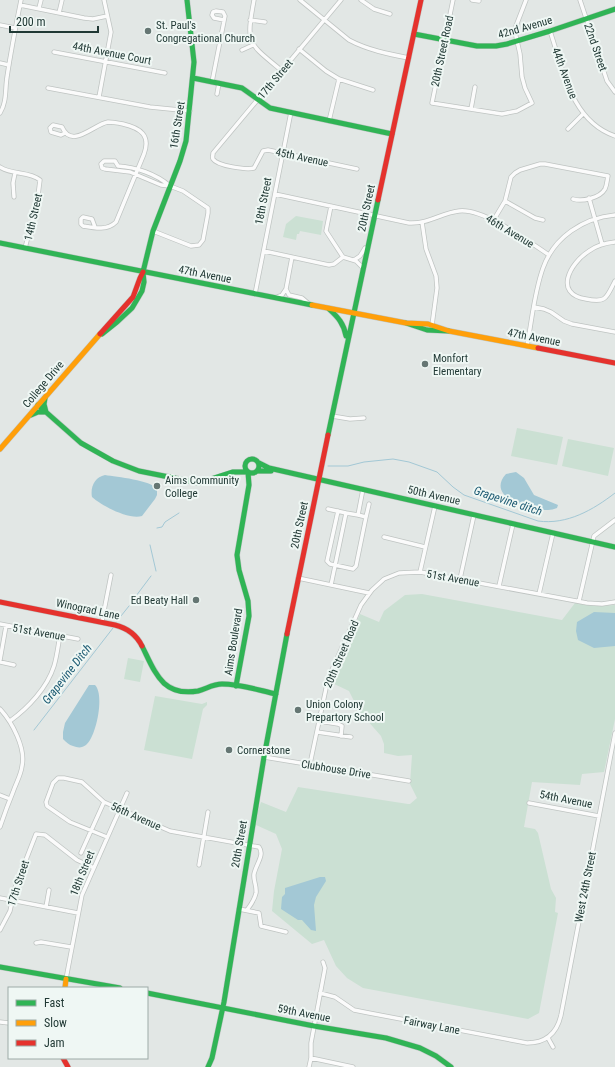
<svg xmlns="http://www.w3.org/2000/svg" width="615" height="1067" font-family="'Roboto Condensed',sans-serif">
  <rect width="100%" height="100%" fill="#e2e7e5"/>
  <!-- green -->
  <path fill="#cbe0d3" d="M 296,216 L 323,221 L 321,235 L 300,231 L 299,234 L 297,234 L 296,240 L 283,237 L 286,224 Z
    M 517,428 L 563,437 L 557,465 L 511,456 Z
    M 568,439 L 614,448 L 608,476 L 562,466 Z
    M 422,594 L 562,620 L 575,603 L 596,606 L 615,605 L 615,719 L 604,772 L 582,774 L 580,785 L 532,782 L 524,827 L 535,829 L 538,833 L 551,889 L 556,898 L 555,912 L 558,913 L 539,1013 L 528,1019 L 363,988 L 347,978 L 336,966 L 324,940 L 312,944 L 272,911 L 274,891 L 282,849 L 276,834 L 256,825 L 258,811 L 261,802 L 286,812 L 298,787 L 408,804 L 410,804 L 417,798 L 410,784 L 412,755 L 398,756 L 384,753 L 384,744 L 381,736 L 359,711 L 349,691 L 330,682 L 360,614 L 379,622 L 384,611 L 405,595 Z
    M 128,658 L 144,661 L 140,682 L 124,679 Z
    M 155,696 L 202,704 L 207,702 L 207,705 L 203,709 L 192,759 L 144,750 Z"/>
  <!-- water -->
  <path fill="#a3c8d5" d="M 516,472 L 524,478 L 534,495 L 558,505 L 557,508 C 554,509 551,510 548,510 C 530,511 485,497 506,474 Z
    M 105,475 C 117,477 151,480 157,489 L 157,495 L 155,499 L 142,516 C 129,520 102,506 92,497 C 90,487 95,477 105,475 Z
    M 594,612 L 615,613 L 615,646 L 594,648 L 578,640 L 576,631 L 577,622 Z
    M 89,685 L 95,685 C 105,695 96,737 86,745 C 82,748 78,748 73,746 C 69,745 66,742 63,739 L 63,732 L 65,723 Z
    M 320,877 L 325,877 L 326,881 L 316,897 L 314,905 L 316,931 L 311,930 L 302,920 L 298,920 L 281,909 L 282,897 L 285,894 L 285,888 Z"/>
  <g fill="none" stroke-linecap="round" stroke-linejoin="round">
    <!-- stream -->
    <path stroke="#a3c8d5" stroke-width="1" d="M 328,466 L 348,466 L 364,462 L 393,459 L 409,462 L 437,472 L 453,487 L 464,495 L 538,521 C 567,525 593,510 615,493
      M 157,528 L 162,527 L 165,522 L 179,513
      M 150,545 L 156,571
      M 136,596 L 151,576
      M 117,621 L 129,606
      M 34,730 L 113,628"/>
    <defs>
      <path id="street" d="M 254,0 C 246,44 247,42 281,70
        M 300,0 L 349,40 C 368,50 388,54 409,58
        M 341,0 L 213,153 C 213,156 212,157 213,159 C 217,166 247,170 254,168 L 263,151 L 268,150 L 357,169
        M 361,0 L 374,9 L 390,14
        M 453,0 L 432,103 L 502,114 L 517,111 L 532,103 L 525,88 L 522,77 L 520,54 L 515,32 L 516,26 L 526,0
        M 472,0 L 479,1
        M 580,0 L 607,81 L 615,92
        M 20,5 L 84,18 L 93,19 L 107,16
        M 39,8 L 41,0
        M 59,13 L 62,0
        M 250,20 L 265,22
        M 0,25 L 15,28
        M 550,31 C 563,69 571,121 615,136
        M 299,49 L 326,71 L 339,79 L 373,90
        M 242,50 L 253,45
        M 54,52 L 165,73
        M 0,63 L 9,65
        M 212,82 L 225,16 L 223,12 L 216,11 L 213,12 L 212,15 L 214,18 L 224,20
        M 48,88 L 150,107 L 190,111
        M 217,94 L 219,83
        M 99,97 L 111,32 L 104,0
        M 471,109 L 475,87
        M 0,113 C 7,102 5,89 7,77 C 11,51 16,25 21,0
        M 329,121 L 339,79
        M 568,129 L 583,114
        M 65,133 L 61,135 L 51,132 L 50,128 L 53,125 L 62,127 C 72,150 94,124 108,122 C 113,122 118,123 123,124 C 140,128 151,135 144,154 L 116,222 C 107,231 94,228 83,226 L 81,224 L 81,219 L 83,217 L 92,219 L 95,227
        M 0,167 C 12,175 29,171 40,180 L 37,203 L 25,248
        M 275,194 L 409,223 C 429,224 441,213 459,211 C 483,208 528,241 549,255
        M 14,197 L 13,183 L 15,173
        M 589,198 L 602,244
        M 505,201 L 535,218 L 543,220
        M 331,206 L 326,231 L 343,257 L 356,261 L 363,268
        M 493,221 L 505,201 L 511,177 L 515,173 L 520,170 L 540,164 L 545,164 L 608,176 C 607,180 607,185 605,189 C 600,198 582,202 573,199
        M 422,222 L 426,249 L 436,276 L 437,288 L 432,325
        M 153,231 L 191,246 L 199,245 L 203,240 L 208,213 L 208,208 L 183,191 L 170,186 L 161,185 L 130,172 L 105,169 L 102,168 L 101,164 L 104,161 L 115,161 L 118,166 C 136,167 156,174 170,186
        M 615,242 C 605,243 597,245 589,251 C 570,263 553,294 586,299 C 607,303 606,298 615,281
        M 264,251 L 329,265 L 334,264 L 343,257
        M 354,260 L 360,256 L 365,248
        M 286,289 L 289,295 L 302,298 L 309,304
        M 255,294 L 291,112
        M 277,297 L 282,295 L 286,289 L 292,257
        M 534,307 L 544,309 L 551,312 L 564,321 L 572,324 L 615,332
        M 527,346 C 532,320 534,293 543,268 C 554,237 583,218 615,215
        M 332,416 L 350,419 L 364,418
        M 328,509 L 346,513
        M 338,511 L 327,561 L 330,564 L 353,569 L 356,566 L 366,517 L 358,515 L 363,489
        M 366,517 L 369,504
        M 384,537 L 425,547
        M 420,572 L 435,506
        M 298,578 L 369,593
        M 460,579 L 474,515
        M 331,585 L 346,513 L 358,515
        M 499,586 L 513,524
        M 539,594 L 553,533
        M 579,601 L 594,536 L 615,520
        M 102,621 L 111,575
        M 0,624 L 78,639
        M 0,660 L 6,626
        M 0,662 L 14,665
        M 0,709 C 12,722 26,748 22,766 C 21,775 16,783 13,792 C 8,804 4,815 0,827
        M 10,721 C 28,708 47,688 54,666 C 57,656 58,646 60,635
        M 319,721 L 338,724 L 342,726 L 341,736
        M 317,732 L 351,737
        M 264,757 L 409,781
        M 310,764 L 328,679 L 361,605 L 372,590 L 384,579 L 399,573 L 420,572 L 587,603 L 602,604 L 615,602
        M 0,795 L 10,799
        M 529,803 L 599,816
        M 107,837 L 70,822 L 47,806 L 46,802 L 53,783 L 58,778 L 64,778 L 82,782 L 104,802 L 170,831 L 259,847 C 265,855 256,864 254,874 C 253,880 257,886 256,893 C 255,898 250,906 247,910
        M 81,853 L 104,802
        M 199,865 L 208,812
        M 0,898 L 78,913
        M 46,907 L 49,890
        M 239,909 L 259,913 L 261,926 L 286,932
        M 0,930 L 10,911 L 15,888 L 36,834 L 45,835 L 77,860 L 94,868
        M 36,943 L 41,942 L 71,947
        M 66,979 L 82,895 L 127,793
        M 320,993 L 335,997 L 354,1010 L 369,1013 L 527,1043 C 546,1043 557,1033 561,1015 L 615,733
        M 0,1022 L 9,1023
        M 548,1038 L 553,1047
        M 311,1058 L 353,1067
        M 309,1067 L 311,1058 L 311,1043 L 325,968 L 323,962"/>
      <path id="fast" d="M 414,34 L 477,46 L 496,46 L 507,44 L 550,31 L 615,9
        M 193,78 L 242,88 L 270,108 L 392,134
        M 0,243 L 312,305
        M 329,309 C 338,317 344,324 346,336
        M 406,323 L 427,330 L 449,331
        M 102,334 L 117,322 L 132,308 L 142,291 L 144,282 L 143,272 L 153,231 L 180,161 L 186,141 L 194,62 L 187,0
        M 38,405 L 81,443 L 113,461 L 139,471 L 199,483 L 233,472 L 247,472
        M 31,415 L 38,412 L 46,412 L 44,404 L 45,398
        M 328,435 L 378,200
        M245 466a7 7 0 1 1 14 0a7 7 0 1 1-14 0Z
        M 259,463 L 269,468 L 615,547
        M 258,471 L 271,471
        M 142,646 C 155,672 162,697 198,691 C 206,689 213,684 222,684 C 240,684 258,690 276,694
        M 236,686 L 249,616 L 248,601 L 239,570 L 237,555 L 249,485 L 248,472
        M 0,967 L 120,988
        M 147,993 L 314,1026 L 386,1038 L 420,1048 L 436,1056 L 451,1067
        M 208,1067 L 212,1058 L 224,1002 L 264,757 L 287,634"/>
      <path id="slow" d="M 312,305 L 406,323 L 428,324 L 449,331 L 538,348
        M 0,449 L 100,334
        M 65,988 L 66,979"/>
      <path id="jam" d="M 378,200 L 421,0
        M 100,334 L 133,297 L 140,278 L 143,272
        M 538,348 L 615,363
        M 0,602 L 115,625 C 127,628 136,634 142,646
        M 287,634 L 328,435
        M 63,1058 L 68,1067"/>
    </defs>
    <!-- street casing -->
    <use href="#street" stroke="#bfc4c2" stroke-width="5"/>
    <!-- fast casing -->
    <use href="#fast" stroke="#bec5c3" stroke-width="6"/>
    <!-- slow casing -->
    <use href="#slow" stroke="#bec5c3" stroke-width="6"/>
    <!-- jam casing -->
    <use href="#jam" stroke="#bec5c3" stroke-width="6"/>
    <!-- street -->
    <use href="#street" stroke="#fbfbfb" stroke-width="3.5"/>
    <!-- fast -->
    <use href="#fast" stroke="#30b455" stroke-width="5"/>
    <!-- slow -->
    <use href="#slow" stroke="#ff9f0a" stroke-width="5"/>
    <!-- jam -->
    <use href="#jam" stroke="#e5322d" stroke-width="5"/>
  </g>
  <!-- markers -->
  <g fill="#657673" stroke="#eff7f4" stroke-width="1.5">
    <circle cx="148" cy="31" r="4"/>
    <circle cx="425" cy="364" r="4"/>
    <circle cx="157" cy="486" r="4"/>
    <circle cx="196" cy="600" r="4"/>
    <circle cx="298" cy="710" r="4"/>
    <circle cx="229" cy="750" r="4"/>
  </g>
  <g text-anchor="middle" stroke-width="4" stroke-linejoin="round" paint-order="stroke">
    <!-- poi labels -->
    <g font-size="11" fill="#213935" stroke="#eff7f4" text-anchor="start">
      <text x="156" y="29">St. Paul's<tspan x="156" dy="13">Congregational Church</tspan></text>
      <text x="433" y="362">Monfort<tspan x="433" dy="13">Elementary</tspan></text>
      <text x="165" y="484">Aims Community<tspan x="165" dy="13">College</tspan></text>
      <text x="188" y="604" text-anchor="end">Ed Beaty Hall</text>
      <text x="306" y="708">Union Colony<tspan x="306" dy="13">Prepartory School</tspan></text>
      <text x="237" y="754">Cornerstone</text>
    </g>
    <!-- street labels -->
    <g font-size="11" fill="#213935" stroke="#eff7f4">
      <text transform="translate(525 27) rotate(-16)" y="4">42nd Avenue</text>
      <text transform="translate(596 47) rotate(71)" y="4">22nd Street</text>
      <text transform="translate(442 51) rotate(-78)" y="4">20th Street Road</text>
      <text transform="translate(112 53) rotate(11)" y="4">44th Avenue Court</text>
      <text transform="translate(565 73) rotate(70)" y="4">44th Avenue</text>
      <text transform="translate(275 79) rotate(-50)" y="4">17th Street</text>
      <text transform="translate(177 125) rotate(-81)" y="4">16th Street</text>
      <text transform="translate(302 157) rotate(12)" y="4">45th Avenue</text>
      <text transform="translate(263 201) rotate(-79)" y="4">18th Street</text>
      <text transform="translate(366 208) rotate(-78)" y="4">20th Street</text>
      <text transform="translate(33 217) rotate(-77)" y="4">14th Street</text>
      <text transform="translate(510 231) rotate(31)" y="4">46th Avenue</text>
      <text transform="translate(205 274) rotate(11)" y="4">47th Avenue</text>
      <text transform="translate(534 337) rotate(11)" y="4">47th Avenue</text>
      <text transform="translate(43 384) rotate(-50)" y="4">College Drive</text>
      <text transform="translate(434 495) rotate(13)" y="4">50th Avenue</text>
      <text transform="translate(299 525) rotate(-78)" y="4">20th Street</text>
      <text transform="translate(453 578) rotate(10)" y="4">51st Avenue</text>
      <text transform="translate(88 609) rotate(12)" y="4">Winograd Lane</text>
      <text transform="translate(39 632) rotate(10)" y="4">51st Avenue</text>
      <text transform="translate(233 642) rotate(-81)" y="4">Aims Boulevard</text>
      <text transform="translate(341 654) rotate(-67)" y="4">20th Street Road</text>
      <text transform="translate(336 769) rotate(9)" y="4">Clubhouse Drive</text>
      <text transform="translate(566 799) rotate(11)" y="4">54th Avenue</text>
      <text transform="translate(136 816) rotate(24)" y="4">56th Avenue</text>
      <text transform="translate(239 844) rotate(-80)" y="4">20th Street</text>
      <text transform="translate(82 873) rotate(-68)" y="4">18th Street</text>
      <text transform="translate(18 883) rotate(-72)" y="4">17th Street</text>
      <text transform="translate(585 887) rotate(-79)" y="4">West 24th Street</text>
      <text transform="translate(304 1013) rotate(11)" y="4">59th Avenue</text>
      <text transform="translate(432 1025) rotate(11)" y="4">Fairway Lane</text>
    </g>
    <!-- water labels -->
    <g font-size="12" font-style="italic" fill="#1d5b73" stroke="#eff7f4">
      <text transform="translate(508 501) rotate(18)" y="4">Grapevine ditch</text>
      <text transform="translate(67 674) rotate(-52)" y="4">Grapevine Ditch</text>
    </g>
  </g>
  <!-- legend -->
  <rect x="8" y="987" width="140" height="72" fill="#eff7f4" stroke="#9daba8"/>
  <rect x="16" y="1000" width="20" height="6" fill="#30b455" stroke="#9daba8"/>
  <text x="44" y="1007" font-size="12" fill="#213935">Fast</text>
  <rect x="16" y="1020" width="20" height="6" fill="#ff9f0a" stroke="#9daba8"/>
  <text x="44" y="1027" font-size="12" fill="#213935">Slow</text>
  <rect x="16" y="1040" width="20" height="6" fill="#e5322d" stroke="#9daba8"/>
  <text x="44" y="1047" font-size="12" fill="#213935">Jam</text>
  <!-- scale -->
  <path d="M10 26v6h88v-6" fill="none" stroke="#213935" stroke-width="2"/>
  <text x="16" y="26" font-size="12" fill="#213935" stroke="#eff7f4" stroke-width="3" paint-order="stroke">200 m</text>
</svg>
